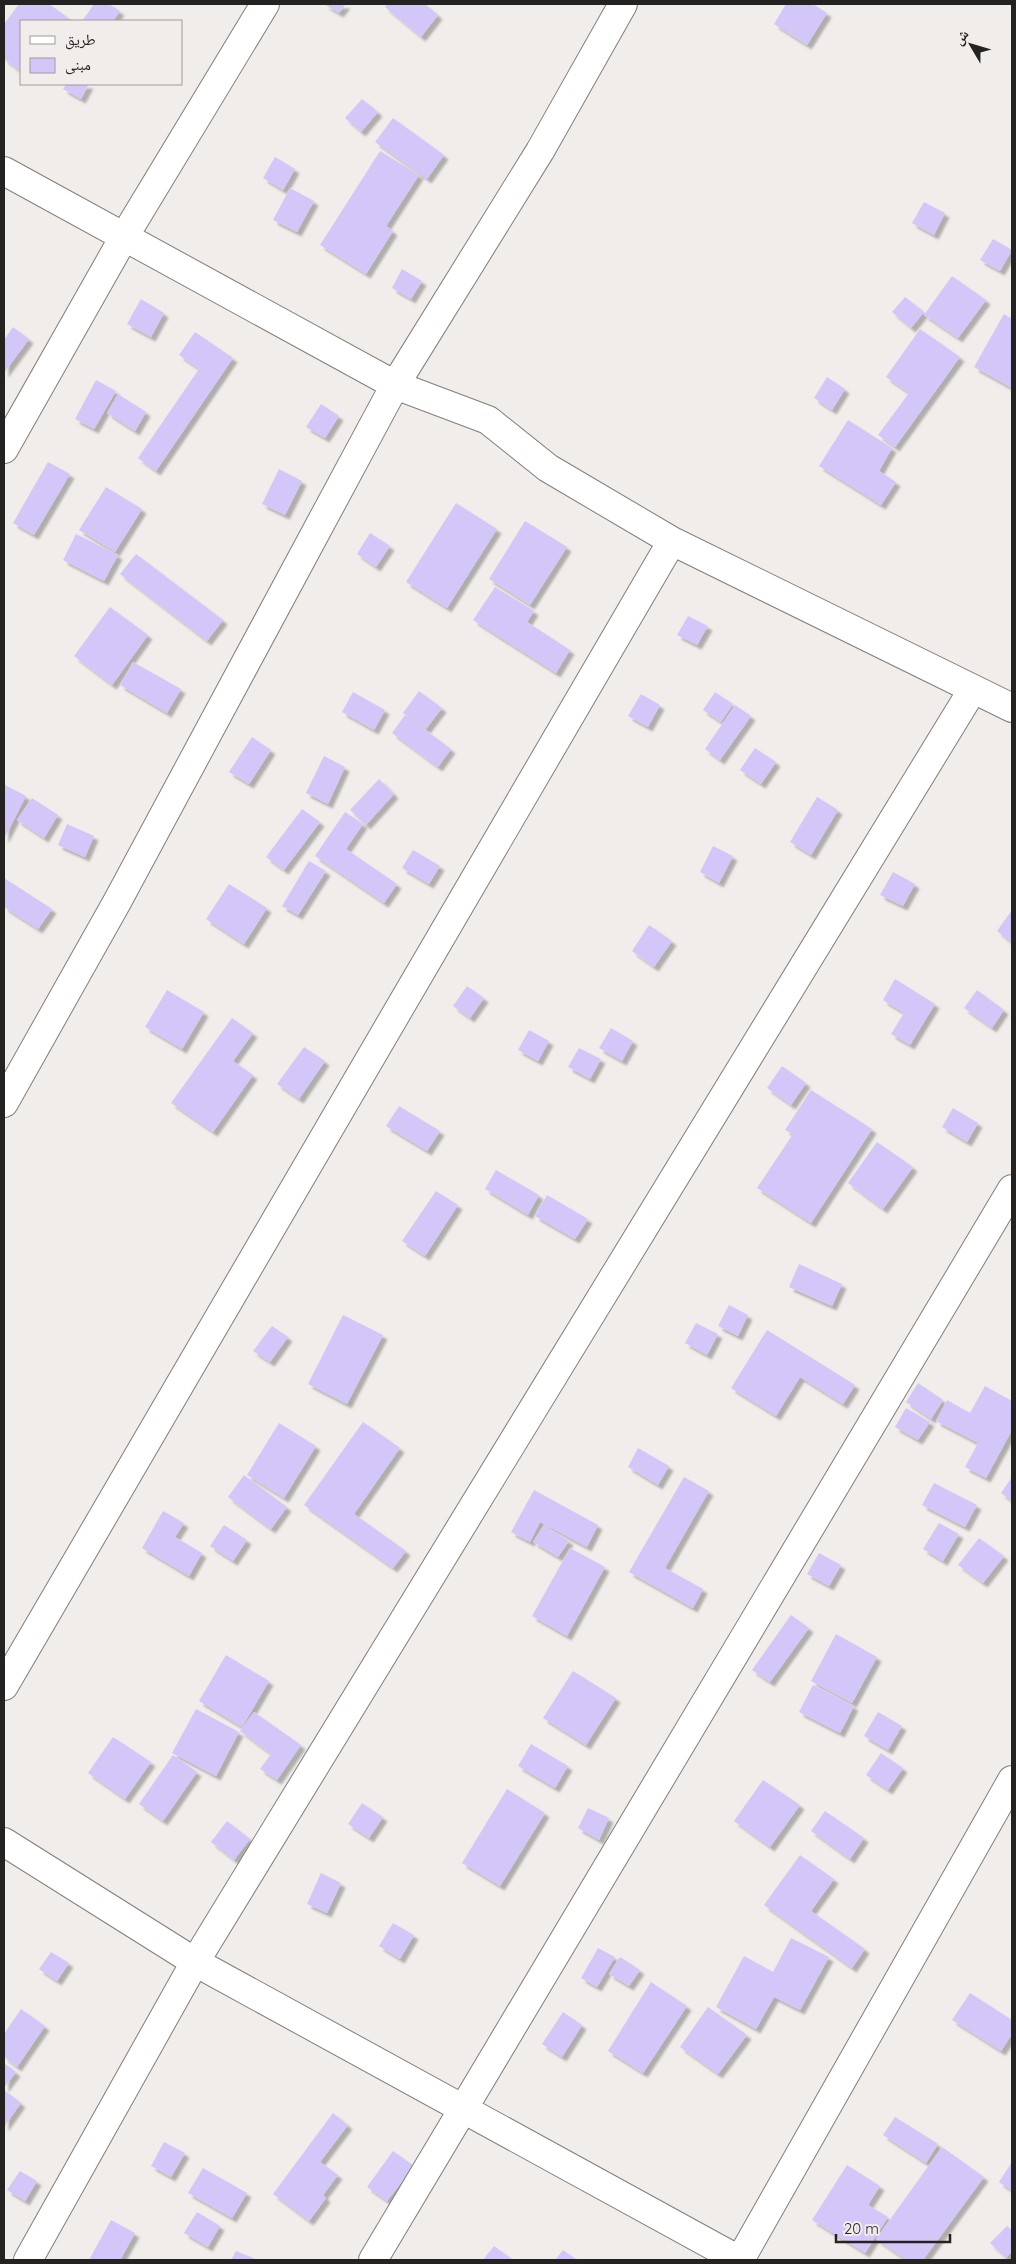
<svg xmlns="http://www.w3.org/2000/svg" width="1016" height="2264" font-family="Quicksand,'Noto Naskh Arabic',sans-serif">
  <defs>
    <filter id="shadow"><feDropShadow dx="4.5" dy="4.5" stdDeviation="1" flood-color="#0004"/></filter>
  </defs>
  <rect width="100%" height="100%" fill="#f0edea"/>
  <!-- building -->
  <path fill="#d3c7fa" filter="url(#shadow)" d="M 19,4 L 49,4 L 67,17 L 64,21 L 21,21 L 21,72 L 4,59 L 4,24 Z
    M 94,4 L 109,4 L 120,11 L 113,21 L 85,21 L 83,20 Z
    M 324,4 L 346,4 L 339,13 Z
    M 387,4 L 425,4 L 438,15 L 421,37 L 385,7 Z
    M 786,4 L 813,4 L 827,13 L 807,45 L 774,24 Z
    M 67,84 L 89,84 L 81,99 L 63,89 Z
    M 362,99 L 378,112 L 361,132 L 345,118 Z
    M 393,118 L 444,155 L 427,179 L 375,142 Z
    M 380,151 L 419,175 L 386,226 L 393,231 L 366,274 L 320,245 Z
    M 275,157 L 295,169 L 283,190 L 263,178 Z
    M 290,188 L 314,201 L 297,232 L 273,220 Z
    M 924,202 L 945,213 L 934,235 L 912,223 Z
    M 993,239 L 1012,250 L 1000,271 L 980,260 Z
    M 402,269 L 422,281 L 411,299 L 392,288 Z
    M 952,276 L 986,300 L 958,338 L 924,315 Z
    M 905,297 L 924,312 L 911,328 L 892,312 Z
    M 141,299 L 164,313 L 151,337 L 127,324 Z
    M 1004,314 L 1012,319 L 1012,388 L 974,367 Z
    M 13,327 L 29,339 L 4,373 L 4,340 Z
    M 920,329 L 960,357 L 895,447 L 878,435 L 909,393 L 886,377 Z
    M 195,332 L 233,358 L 156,471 L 138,458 L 199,369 L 179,355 Z
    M 827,377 L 845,389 L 832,410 L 814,398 Z
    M 96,380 L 116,391 L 94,429 L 75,419 Z
    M 118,394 L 146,412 L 135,431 L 107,413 Z
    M 321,404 L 339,416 L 325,438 L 306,427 Z
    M 848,420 L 892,448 L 879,471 L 896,482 L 881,505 L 819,466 Z
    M 48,462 L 70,474 L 34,535 L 13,523 Z
    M 279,469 L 302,481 L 285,515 L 262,504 Z
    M 106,487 L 142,509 L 115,552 L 79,530 Z
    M 456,503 L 497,529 L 447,608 L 406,582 Z
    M 525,521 L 567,547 L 530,605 L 489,579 Z
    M 370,533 L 390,546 L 376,567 L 357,554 Z
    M 76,534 L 118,555 L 104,581 L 63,560 Z
    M 136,554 L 223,620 L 207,641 L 120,574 Z
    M 495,587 L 534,611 L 527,622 L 570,650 L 556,673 L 473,620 Z
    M 110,607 L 148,635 L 112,685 L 74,656 Z
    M 688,616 L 708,626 L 697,645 L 677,635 Z
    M 133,662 L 181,689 L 167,713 L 120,685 Z
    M 419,691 L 442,708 L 426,729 L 403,713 Z
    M 353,692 L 385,710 L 374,730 L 342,712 Z
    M 715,692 L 733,704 L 721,722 L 703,710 Z
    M 641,694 L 660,705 L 648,727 L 628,716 Z
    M 735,705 L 751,716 L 720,760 L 705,749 Z
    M 405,715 L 451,749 L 438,767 L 392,733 Z
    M 252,737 L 271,750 L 249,784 L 229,772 Z
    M 755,748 L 776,762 L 761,784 L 740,770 Z
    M 324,756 L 345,767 L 328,804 L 306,793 Z
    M 379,779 L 394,794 L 366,825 L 350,810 Z
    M 5,785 L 26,796 L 4,839 L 4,788 Z
    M 817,797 L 838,810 L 811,855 L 790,842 Z
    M 32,798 L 58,815 L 44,838 L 17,820 Z
    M 302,809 L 320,822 L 284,870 L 266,857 Z
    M 345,812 L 363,824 L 346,849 L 397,884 L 384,903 L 315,856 Z
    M 67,824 L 94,836 L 85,857 L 58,845 Z
    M 713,846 L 733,856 L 719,883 L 700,872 Z
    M 413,850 L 440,866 L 429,884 L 402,868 Z
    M 309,861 L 326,871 L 298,915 L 282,906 Z
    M 893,872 L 915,884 L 903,906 L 880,895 Z
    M 4,878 L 52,909 L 38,929 L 4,907 Z
    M 229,884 L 267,908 L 244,944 L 206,919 Z
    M 1012,910 L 1012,943 L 997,931 Z
    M 649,925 L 672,941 L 654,967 L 632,951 Z
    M 895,979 L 935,1004 L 910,1045 L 891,1034 L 904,1013 L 883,1000 Z
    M 467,986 L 484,998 L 470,1018 L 453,1006 Z
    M 167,990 L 204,1012 L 182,1049 L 145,1027 Z
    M 977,990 L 1004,1010 L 992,1028 L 964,1008 Z
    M 232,1018 L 253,1033 L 233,1061 L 253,1075 L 213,1132 L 171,1103 Z
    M 611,1028 L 633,1041 L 622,1061 L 599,1048 Z
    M 529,1030 L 549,1041 L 538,1061 L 518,1050 Z
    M 304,1047 L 325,1061 L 299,1099 L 277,1084 Z
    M 579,1048 L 601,1059 L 590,1079 L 568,1067 Z
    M 782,1066 L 806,1083 L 791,1105 L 767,1088 Z
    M 811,1090 L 872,1129 L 811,1223 L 757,1188 L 793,1134 L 785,1130 Z
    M 399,1106 L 440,1131 L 427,1151 L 386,1126 Z
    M 953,1108 L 978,1123 L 967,1142 L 942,1127 Z
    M 877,1142 L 913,1167 L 883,1209 L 848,1183 Z
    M 496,1170 L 539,1195 L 528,1215 L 485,1189 Z
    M 436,1191 L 458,1205 L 425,1256 L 402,1241 Z
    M 547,1195 L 588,1219 L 575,1239 L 535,1216 Z
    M 799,1264 L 842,1284 L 832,1306 L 789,1287 Z
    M 729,1305 L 748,1315 L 738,1336 L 718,1326 Z
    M 343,1315 L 383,1335 L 347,1404 L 308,1384 Z
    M 696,1323 L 718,1334 L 707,1355 L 685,1343 Z
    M 272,1326 L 288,1337 L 270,1362 L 253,1351 Z
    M 767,1330 L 855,1385 L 843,1404 L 800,1377 L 776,1416 L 731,1388 Z
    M 918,1383 L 943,1400 L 931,1419 L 906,1402 Z
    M 985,1386 L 1012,1401 L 1012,1430 L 986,1478 L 965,1467 L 978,1443 L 936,1421 L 947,1400 L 970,1413 Z
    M 906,1408 L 930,1422 L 918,1440 L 895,1427 Z
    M 363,1422 L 400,1448 L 354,1514 L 406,1551 L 393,1568 L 304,1505 Z
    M 279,1423 L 316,1446 L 284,1498 L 247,1475 Z
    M 638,1448 L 669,1466 L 658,1485 L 628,1467 Z
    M 244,1475 L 287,1507 L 271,1529 L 228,1497 Z
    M 684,1477 L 709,1491 L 665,1568 L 703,1589 L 693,1608 L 629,1572 Z
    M 1012,1477 L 1012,1501 L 1001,1493 Z
    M 934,1483 L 977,1505 L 965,1527 L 922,1505 Z
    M 534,1490 L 598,1525 L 587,1547 L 540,1522 L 530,1542 L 511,1532 Z
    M 163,1511 L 184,1523 L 175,1537 L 202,1553 L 189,1576 L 142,1548 Z
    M 939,1523 L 959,1534 L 943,1561 L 923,1549 Z
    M 224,1525 L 247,1540 L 233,1561 L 210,1546 Z
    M 544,1525 L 569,1541 L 558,1557 L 533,1542 Z
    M 979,1538 L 1004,1556 L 983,1583 L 958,1565 Z
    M 570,1548 L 605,1567 L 567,1636 L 532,1616 Z
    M 819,1553 L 841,1565 L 829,1586 L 807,1574 Z
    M 791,1615 L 809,1628 L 770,1682 L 752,1670 Z
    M 836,1634 L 877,1657 L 852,1703 L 811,1681 Z
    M 226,1655 L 269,1681 L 242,1727 L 199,1701 Z
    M 573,1671 L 616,1698 L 586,1745 L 543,1718 Z
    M 813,1685 L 854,1706 L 840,1733 L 799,1712 Z
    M 196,1709 L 239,1732 L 216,1776 L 172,1753 Z
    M 254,1712 L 301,1745 L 277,1780 L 260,1769 L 271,1754 L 240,1731 Z
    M 878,1712 L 902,1726 L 888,1750 L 864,1736 Z
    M 113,1737 L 151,1762 L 125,1799 L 88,1773 Z
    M 531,1744 L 568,1766 L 555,1788 L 518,1766 Z
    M 881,1753 L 903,1768 L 888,1790 L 866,1775 Z
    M 173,1755 L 197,1772 L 163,1821 L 139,1804 Z
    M 763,1780 L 800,1805 L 770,1847 L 734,1821 Z
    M 507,1789 L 545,1813 L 500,1886 L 462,1863 Z
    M 362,1803 L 383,1817 L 369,1838 L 348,1824 Z
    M 588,1808 L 609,1818 L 599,1840 L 578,1828 Z
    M 825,1811 L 864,1838 L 850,1859 L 811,1831 Z
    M 227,1821 L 250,1839 L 234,1860 L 211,1842 Z
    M 800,1855 L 834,1879 L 811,1911 L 865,1949 L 852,1968 L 764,1905 Z
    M 321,1873 L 341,1883 L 327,1913 L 307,1904 Z
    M 393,1923 L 414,1935 L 400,1959 L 379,1946 Z
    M 791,1938 L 829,1957 L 800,2010 L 774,1997 L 756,2029 L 716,2007 L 744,1956 L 773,1972 Z
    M 598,1948 L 615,1957 L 597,1987 L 581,1978 Z
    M 51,1952 L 69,1963 L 57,1981 L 39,1969 Z
    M 620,1957 L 640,1970 L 629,1986 L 609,1974 Z
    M 651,1982 L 687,2006 L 643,2073 L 608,2051 Z
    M 970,1993 L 1012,2020 L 1012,2034 L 1001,2051 L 952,2020 Z
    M 708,2007 L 747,2035 L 718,2074 L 680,2047 Z
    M 21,2009 L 45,2026 L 17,2067 L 4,2057 L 4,2034 Z
    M 563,2012 L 582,2025 L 562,2057 L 542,2044 Z
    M 4,2063 L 16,2072 L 4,2088 Z
    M 4,2090 L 21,2103 L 4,2127 Z
    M 333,2113 L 348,2125 L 320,2162 L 338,2175 L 323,2195 L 326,2198 L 309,2221 L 273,2194 Z
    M 895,2117 L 938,2144 L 926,2163 L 883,2135 Z
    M 164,2142 L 185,2153 L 171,2177 L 151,2166 Z
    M 942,2147 L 984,2177 L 923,2260 L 906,2260 L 876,2239 Z
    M 393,2151 L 414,2166 L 387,2201 L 367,2187 Z
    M 1012,2162 L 1012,2191 L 999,2182 Z
    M 847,2165 L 880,2186 L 868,2205 L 888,2217 L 865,2253 L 812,2220 Z
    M 203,2168 L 247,2193 L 232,2218 L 188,2193 Z
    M 20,2171 L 37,2181 L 25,2201 L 7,2190 Z
    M 197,2212 L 220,2226 L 208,2247 L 184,2233 Z
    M 111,2220 L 135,2233 L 120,2260 L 89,2260 Z
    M 1007,2226 L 1012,2230 L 1012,2251 L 1006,2258 L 990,2243 Z
    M 494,2246 L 513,2260 L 483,2260 Z
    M 563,2250 L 577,2260 L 555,2260 Z
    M 236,2251 L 258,2260 L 231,2260 Z"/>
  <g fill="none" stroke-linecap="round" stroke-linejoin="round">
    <defs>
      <path id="street" d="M 4,171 L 395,385 L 488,420 L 548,468 L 672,541 L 1012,708
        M 4,449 L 124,237 L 265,4
        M 4,1103 L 117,902 L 395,385 L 540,151 L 623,4
        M 4,1686 L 672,541
        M 4,1842 L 195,1962 L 739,2260
        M 28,2260 L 195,1962 L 973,689
        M 373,2260 L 1012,1189
        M 740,2260 L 1012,1780"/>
    </defs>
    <!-- street casing -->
    <use href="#street" stroke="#817e7c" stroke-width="30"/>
    <!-- street -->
    <use href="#street" stroke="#fff" stroke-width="28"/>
  </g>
  <!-- border -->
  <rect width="1016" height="2264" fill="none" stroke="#242322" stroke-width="10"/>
  <!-- legend -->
  <rect x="20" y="20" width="162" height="65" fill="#f0edea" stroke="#9e9c9a"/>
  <rect x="30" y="36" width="25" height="8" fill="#ffffff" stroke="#9e9c9a"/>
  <text x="65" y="45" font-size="15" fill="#242322">طريق</text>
  <rect x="30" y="58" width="25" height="15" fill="#d3c7fa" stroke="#9e9c9a"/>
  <text x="65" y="70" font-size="15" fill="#242322">مبنى</text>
  <!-- north arrow -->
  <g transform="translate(971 45) rotate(308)" stroke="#f0edea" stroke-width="4" paint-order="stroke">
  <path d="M0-4L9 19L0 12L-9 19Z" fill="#242322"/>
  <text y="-8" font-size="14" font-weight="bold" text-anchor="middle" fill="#242322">ش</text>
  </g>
  <!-- scale -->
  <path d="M836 2234v8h114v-8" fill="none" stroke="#242322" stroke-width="2.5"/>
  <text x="844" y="2234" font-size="15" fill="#242322" stroke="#f0edea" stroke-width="4" paint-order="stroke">20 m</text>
</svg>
